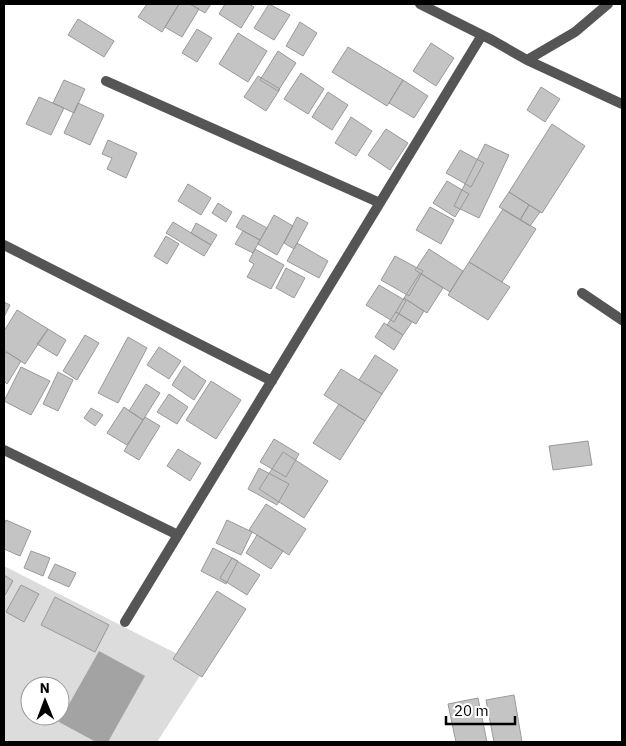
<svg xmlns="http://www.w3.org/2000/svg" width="626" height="746" font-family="'IBM Plex Sans',sans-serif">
  <rect width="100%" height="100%" fill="#fff"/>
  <!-- green -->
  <path fill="#dcdcdc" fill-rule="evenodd" d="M 4,566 L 205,668 L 157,742 L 4,742 ZM 30,686 L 60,686 L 60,716 L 30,716 Z"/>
  <!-- water -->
  <path fill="#a3a3a3" d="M 99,651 L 145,676 L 108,742 L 96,742 L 59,722 Z"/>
  <!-- building -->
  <path fill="#c4c4c4" stroke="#999" d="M 147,4 L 179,4 L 162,32 L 138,17 Z
    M 179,4 L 190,4 L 199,9 L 182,37 L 165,27 Z
    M 190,4 L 211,4 L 205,13 Z
    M 225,4 L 249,4 L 254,7 L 241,28 L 219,14 Z
    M 269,4 L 290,15 L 274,40 L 254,28 Z
    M 78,19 L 114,41 L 104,57 L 68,35 Z
    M 300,22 L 317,33 L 303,56 L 286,46 Z
    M 197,29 L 212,38 L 197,62 L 182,53 Z
    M 238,33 L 267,51 L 248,82 L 219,64 Z
    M 431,43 L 454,58 L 436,86 L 413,71 Z
    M 348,47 L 403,80 L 387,106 L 332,72 Z
    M 278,51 L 296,63 L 278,91 L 260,80 Z
    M 301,73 L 324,89 L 308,114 L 284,99 Z
    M 258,76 L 280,89 L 266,111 L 244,97 Z
    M 64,80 L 85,89 L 74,113 L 53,103 Z
    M 403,80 L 428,96 L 414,118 L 389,103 Z
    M 541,87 L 560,99 L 545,122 L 527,110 Z
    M 328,92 L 348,105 L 332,130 L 312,117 Z
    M 39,97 L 64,108 L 51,135 L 26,124 Z
    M 78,103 L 104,115 L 90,145 L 64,133 Z
    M 351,117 L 372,131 L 356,156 L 335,143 Z
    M 552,124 L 585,146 L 542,213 L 509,192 Z
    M 386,129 L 408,143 L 390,170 L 368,155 Z
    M 108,140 L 137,153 L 126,178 L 107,169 L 112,158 L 102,154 Z
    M 485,144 L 509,155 L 479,218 L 454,206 Z
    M 460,150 L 484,163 L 471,187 L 446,173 Z
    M 447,181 L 469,194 L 455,217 L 433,203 Z
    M 188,184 L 211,198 L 201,215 L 178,201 Z
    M 509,192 L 529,205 L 520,220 L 499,207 Z
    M 218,203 L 232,212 L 226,222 L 212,213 Z
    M 529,205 L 540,212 L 530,226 L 520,220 Z
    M 430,207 L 454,220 L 441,244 L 416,230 Z
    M 503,209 L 536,229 L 502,282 L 469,262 Z
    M 243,215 L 267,228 L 260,240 L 236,227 Z
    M 274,215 L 293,226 L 277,255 L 258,244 Z
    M 297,217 L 308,223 L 294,249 L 284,243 Z
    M 173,222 L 211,245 L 204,256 L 166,233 Z
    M 196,223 L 217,235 L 211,245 L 191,233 Z
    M 243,231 L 260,240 L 253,253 L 235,244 Z
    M 166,236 L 179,244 L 167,264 L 154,256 Z
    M 297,243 L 328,261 L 319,278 L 287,261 Z
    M 255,249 L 284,265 L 271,289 L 247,277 L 254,264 L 249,261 Z
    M 429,249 L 463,271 L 450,292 L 415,270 Z
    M 395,256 L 423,271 L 409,296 L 381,280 Z
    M 469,262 L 510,287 L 488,320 L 448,295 Z
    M 286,268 L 305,278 L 294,298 L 276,288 Z
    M 420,273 L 443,288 L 427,313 L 404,298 Z
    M 379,285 L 406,301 L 394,322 L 366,305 Z
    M 404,298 L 424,311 L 416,324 L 396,312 Z
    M 4,302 L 10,305 L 4,317 Z
    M 17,310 L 48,329 L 25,364 L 4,350 L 4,331 Z
    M 396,312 L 412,322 L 403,335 L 387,325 Z
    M 384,323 L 403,335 L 394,350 L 375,337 Z
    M 48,329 L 66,340 L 57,356 L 37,344 Z
    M 85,335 L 99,343 L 77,380 L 63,371 Z
    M 128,337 L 147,348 L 118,403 L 98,393 Z
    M 159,347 L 181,361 L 169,379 L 147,365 Z
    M 6,352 L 21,361 L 7,384 L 4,381 L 4,356 Z
    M 375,355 L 398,370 L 382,394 L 359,380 Z
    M 184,366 L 206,381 L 194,400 L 172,385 Z
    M 21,367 L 50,381 L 31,415 L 4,401 Z
    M 341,369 L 382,394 L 365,421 L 324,395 Z
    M 58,372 L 73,380 L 58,411 L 43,404 Z
    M 211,381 L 241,400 L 216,439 L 186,420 Z
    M 146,384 L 160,393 L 143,420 L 129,411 Z
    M 169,394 L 188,407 L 177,424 L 157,412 Z
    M 339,404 L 365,421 L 340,460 L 313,443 Z
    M 124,407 L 143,420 L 127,445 L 107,433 Z
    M 91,408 L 103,415 L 95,426 L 84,418 Z
    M 145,417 L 160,426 L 139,460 L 124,451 Z
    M 274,439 L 299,454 L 286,477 L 260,462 Z
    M 588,441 L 592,465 L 553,470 L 549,446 Z
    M 178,449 L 201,463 L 190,481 L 167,466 Z
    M 283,452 L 328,481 L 304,518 L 259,489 Z
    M 259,468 L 289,484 L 277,505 L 248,489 Z
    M 266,504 L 306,529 L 289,555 L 249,530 Z
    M 6,520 L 31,531 L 20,556 L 4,549 L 4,526 Z
    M 227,520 L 252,532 L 241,555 L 216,543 Z
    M 257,535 L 283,551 L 271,569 L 246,553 Z
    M 213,548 L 238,561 L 226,584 L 201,571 Z
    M 31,551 L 50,558 L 43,576 L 24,568 Z
    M 232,558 L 260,575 L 247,595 L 220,578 Z
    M 55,564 L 76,573 L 69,587 L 48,578 Z
    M 4,575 L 13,581 L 5,595 L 4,595 Z
    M 21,585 L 39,594 L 24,622 L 6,612 Z
    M 217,591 L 246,609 L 202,677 L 173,659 Z
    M 55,597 L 109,625 L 95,652 L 41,625 Z
    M 514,695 L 522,742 L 494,742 L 486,700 Z
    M 478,698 L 487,742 L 456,742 L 448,704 Z"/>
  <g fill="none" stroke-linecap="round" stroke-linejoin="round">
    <!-- lane -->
    <path stroke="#555" stroke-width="10" d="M 582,293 L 622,320"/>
    <!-- street -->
    <path stroke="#555" stroke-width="10" d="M 420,4 L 492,40 L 527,60 L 622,104
      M 527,60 L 575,32 L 608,4
      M 106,81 L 380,203
      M 4,245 L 272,381
      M 4,450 L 178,535
      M 125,622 L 482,35"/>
  </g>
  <!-- border -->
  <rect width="626" height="746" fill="none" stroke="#000000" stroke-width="10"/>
  <!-- north arrow -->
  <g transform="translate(45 701) rotate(359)"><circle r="24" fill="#ffffff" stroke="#999999"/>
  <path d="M0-4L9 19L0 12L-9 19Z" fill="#000000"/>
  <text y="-8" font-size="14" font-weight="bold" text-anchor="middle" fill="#000000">N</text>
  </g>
  <!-- scale -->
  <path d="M446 716v8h69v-8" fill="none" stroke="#000000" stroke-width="2.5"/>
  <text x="454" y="716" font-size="15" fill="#000000" stroke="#ffffff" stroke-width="4" paint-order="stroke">20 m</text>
</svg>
